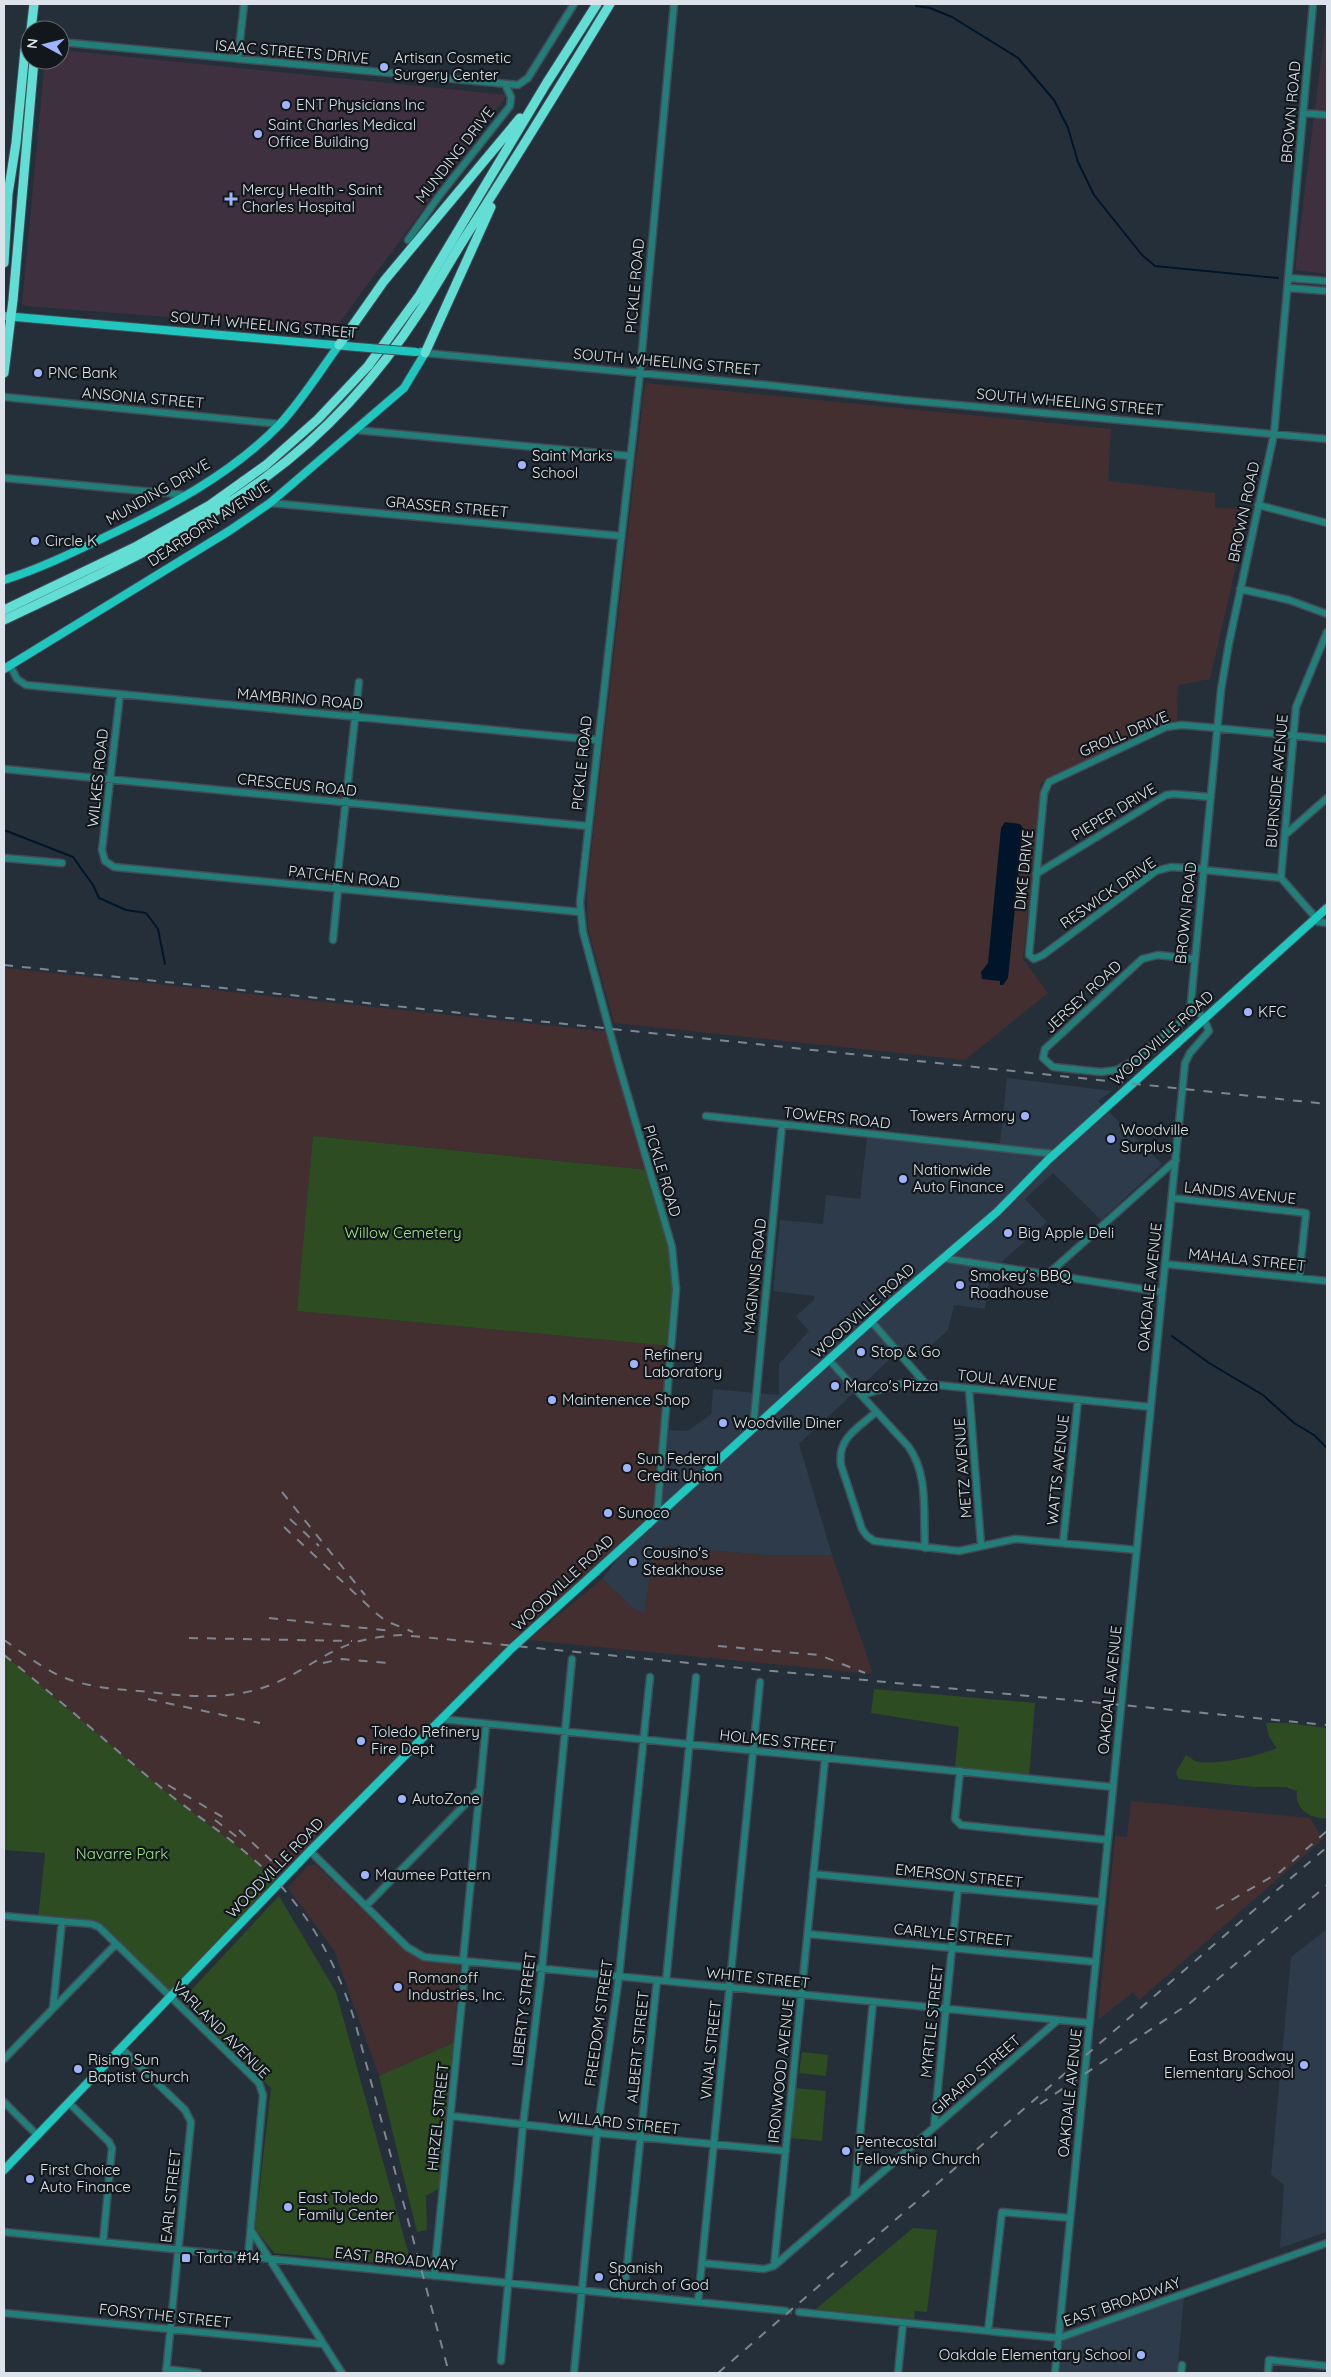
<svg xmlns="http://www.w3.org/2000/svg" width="1331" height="2377" font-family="Quicksand,sans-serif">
  <rect width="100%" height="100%" fill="#252f3a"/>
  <!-- built -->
  <path fill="#2d3b4a" d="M 1007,1078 L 1112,1091 L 1098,1101 L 1162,1164 L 1101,1220 L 1053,1173 L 1025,1199 L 1047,1222 L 990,1272 L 985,1309 L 954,1305 L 948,1330 L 917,1358 L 905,1345 L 799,1444 L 832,1555 L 765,1555 L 664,1546 L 651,1564 L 645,1615 L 633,1608 L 602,1579 L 663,1500 L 669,1430 L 688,1431 L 711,1414 L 713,1389 L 779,1395 L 779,1364 L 809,1331 L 796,1316 L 814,1300 L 814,1296 L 773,1291 L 780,1220 L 823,1224 L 826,1195 L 860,1199 L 867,1137 L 999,1152 Z
    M 1327,1929 L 1327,2232 L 1280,2248 L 1284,2185 L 1271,2174 L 1291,1957 Z
    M 1184,2296 L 1177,2373 L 1058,2373 L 1062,2340 Z"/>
  <!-- industrial -->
  <path fill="#442f30" d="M 645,383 L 1111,429 L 1108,481 L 1215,493 L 1215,508 L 1249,509 L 1210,679 L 1178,685 L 1177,719 L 1041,783 L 1023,959 L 1048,993 L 965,1060 L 614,1023 L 588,928 L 587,888 Z
    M 4,968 L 610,1032 L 649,1170 L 313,1136 L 298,1311 L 671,1346 L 657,1515 L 515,1645 L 279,1884 L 251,1857 L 166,1792 L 4,1657 Z
    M 664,1546 L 765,1555 L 832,1555 L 873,1674 L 528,1640 L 602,1579 L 633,1608 L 645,1614 L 651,1564 Z
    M 1131,1801 L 1310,1818 L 1323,1839 L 1139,2000 L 1133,1992 L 1098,2020 L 1115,1836 L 1127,1837 Z
    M 315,1864 L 405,1951 L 420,1959 L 460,1963 L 453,2043 L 379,2076 L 334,1950 L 288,1888 L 308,1866 Z"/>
  <!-- medical -->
  <path fill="#3e303e" d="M 1327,12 L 1327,274 L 1295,270 Z
    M 60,50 L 507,95 L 334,330 L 26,306 L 22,304 L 45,60 L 60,60 Z"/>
  <!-- green -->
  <path fill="#2d4c22" d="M 313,1136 L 649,1170 L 675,1270 L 671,1346 L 297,1311 Z
    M 4,1655 L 166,1792 L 251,1857 L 279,1884 L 171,1997 L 99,1927 L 38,1919 L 45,1853 L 4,1850 Z
    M 874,1689 L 1035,1703 L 1029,1776 L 955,1767 L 959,1727 L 871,1713 Z
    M 1266,1723 L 1288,1723 L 1327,1728 L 1327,1818 C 1311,1820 1294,1808 1297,1791 L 1286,1787 L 1255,1787 L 1178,1779 L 1176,1772 L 1186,1755 C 1190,1757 1195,1762 1199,1762 C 1218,1765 1260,1756 1277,1748 L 1269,1737 Z
    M 279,1896 L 336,1992 L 412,2266 L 274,2253 L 255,2228 L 271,2088 L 181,2001 Z
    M 453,2043 L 440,2188 L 426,2196 L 427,2230 L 417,2232 L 379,2076 Z
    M 802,2052 L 828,2055 L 826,2076 L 799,2073 Z
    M 795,2088 L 826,2091 L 822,2141 L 790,2138 Z
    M 913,2228 L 937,2230 L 927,2312 L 915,2311 L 914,2319 L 816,2309 Z"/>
  <!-- water -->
  <path fill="#001529" d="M 1005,822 L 1020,824 L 1023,828 L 1008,978 L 1003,985 L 1000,985 L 1000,981 L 982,979 L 981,972 L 988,963 L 1001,828 Z"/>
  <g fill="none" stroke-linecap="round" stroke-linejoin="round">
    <!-- stream -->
    <path stroke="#001529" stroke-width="2" d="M 916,6 L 930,8 L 952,17 L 1018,58 L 1054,100 L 1068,128 L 1078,162 L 1094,195 L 1142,255 L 1155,266 L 1278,278
      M 4,830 L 73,857 L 93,885 L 99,898 L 126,910 L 146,913 L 158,929 L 165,964
      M 1172,1336 L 1209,1363 L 1263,1395 L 1294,1423 L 1314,1435 L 1327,1448"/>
    <!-- minor-tunnel -->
    <path stroke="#414a54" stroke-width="6" stroke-dasharray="6 3" stroke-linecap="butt" d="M 786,2311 L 799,2312"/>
    <defs>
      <path id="minor" d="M 60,42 L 518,85 L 528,78 L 574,4
        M 238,59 L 244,4
        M 1303,113 L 1327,115
        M 408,240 L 439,196 L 510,106 L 511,97 L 505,84
        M 1289,278 L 1327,281
        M 1288,288 L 1327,291
        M 425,353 L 767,385 L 903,400 L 1327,439
        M 4,397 L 279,424
        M 356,430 L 630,456
        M 4,478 L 186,495
        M 270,503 L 621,536
        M 1258,505 L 1327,523
        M 1240,589 L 1289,600 L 1327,614
        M 10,665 L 17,679 L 26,685 L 597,740
        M 120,694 L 102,850 L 105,861 L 114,867 L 580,912
        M 1216,728 L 1327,739
        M 4,769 L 587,826
        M 1285,835 L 1327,798
        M 4,858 L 62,863
        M 1204,869 L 1171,867 L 1156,871 L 1043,955 L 1034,959 L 1029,955 L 1044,793 L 1049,782 L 1166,727 L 1182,725 L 1217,728
        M 1204,870 L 1281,878 L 1316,918
        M 1036,874 L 1166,795 L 1174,794 L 1211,797
        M 1281,878 L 1296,707 L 1327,632
        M 336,889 L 359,682
        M 1312,921 L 1327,923
        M 333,940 L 338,889
        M 1191,1002 L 1190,1013 L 1183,1020 L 1135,1060 L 1117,1070 L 1101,1072 L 1053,1067 L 1043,1058 L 1045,1049 L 1142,959 L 1158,955 L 1194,959
        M 706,1116 L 1055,1154
        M 1172,1198 L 1306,1213 L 1299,1278
        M 942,1258 L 1162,1292
        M 1165,1264 L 1327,1281
        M 1048,1274 L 1176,1160
        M 871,1321 L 926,1384
        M 829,1360 L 908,1446 C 929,1474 923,1514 925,1548
        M 969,1389 L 981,1545
        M 861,1395 L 908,1382 L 1151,1407
        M 876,1412 C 858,1428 837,1438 841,1465 L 862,1529 L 867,1536 L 874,1541 L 959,1551 L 1015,1539 L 1137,1550
        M 753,1429 L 782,1125
        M 657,1515 L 676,1289 L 672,1247 L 618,1062 L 583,932 L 580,903 L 640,373 L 674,4
        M 1063,1543 L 1078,1400
        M 441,1719 L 1113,1787
        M 960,1771 L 955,1819 L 961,1825 L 1108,1840
        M 310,1851 L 407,1947 L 424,1957 L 1090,2023
        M 813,1874 L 1102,1902
        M 366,1906 L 480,1789
        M 4,1916 L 92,1924 L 99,1927 L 259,2083 L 263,2095 L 248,2257
        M 808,1934 L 1096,1962
        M 463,1961 L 486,1725
        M 666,1981 L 696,1677
        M 53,2008 L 62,1921
        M 122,2049 L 185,2110 L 191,2122 L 166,2373
        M 4,2059 L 116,1944
        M 4,2102 L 38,2136
        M 69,2103 L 109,2142 L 112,2148 L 103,2242
        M 451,2116 L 597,2133 L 786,2151
        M 934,2127 L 958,1888
        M 854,2197 L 873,2002
        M 251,2230 L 342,2373
        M 4,2232 L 786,2311
        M 702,2263 L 764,2269 L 774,2266 L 1058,2020
        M 774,2266 L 825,1759
        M 434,2276 L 466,1961
        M 624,2295 L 657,1980
        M 698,2302 L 760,1682
        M 799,2312 L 1059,2338 L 1327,2243
        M 4,2313 L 323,2344
        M 988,2331 L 1002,2212 L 1070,2218
        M 501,2361 L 523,2125 L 542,1969 L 572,1659
        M 166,2369 L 198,2373
        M 574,2373 L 597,2133 L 619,1976 L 650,1677
        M 898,2373 L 903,2323
        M 1055,2373 L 1185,1063 L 1190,1053 L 1209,1031 L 1204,1019 L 1191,1002 L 1221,690 L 1229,643 L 1274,434 L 1313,4
        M 1181,2373 L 1182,2365
        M 1268,2373 L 1269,2360 L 1327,2366"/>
      <path id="major" d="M 4,316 L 357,347
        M 4,580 C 39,569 72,553 105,537 C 167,508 232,474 280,424 C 302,400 320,371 339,345
        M 4,669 L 229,531 L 270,503 L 404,388 L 425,353 L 421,352
        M 4,2170 L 310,1851 L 511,1649 L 890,1304 L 997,1212 L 1048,1160 L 1327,908"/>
      <path id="highway" d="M 31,30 L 34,4
        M 4,263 L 8,194 L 16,143 L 25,50 L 30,40
        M 339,345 L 384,281 L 520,118
        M 425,353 L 491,207
        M 4,373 L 13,300 L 34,60
        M 4,610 L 137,546 L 210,505 L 266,465 L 318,419 L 368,366 L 419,296 L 546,84 L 597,4
        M 4,620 C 94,577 185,537 266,477 C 326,433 379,374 420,311 C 435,288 449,263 464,239 C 514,162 562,83 610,4"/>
    </defs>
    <!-- minor casing -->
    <use href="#minor" stroke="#424c56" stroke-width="9"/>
    <!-- major casing -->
    <use href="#major" stroke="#424c56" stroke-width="10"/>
    <!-- highway casing -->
    <use href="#highway" stroke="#424c56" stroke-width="11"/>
    <!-- minor -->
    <use href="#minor" stroke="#227e78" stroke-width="6"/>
    <!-- major -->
    <use href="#major" stroke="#1fc7be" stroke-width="8"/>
    <!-- highway -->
    <use href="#highway" stroke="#63ded5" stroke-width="9"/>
    <!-- rail -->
    <path stroke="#7e868f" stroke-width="2" stroke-dasharray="9 9" stroke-linecap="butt" d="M 4,965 L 1327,1104
      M 282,1492 L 365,1595
      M 290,1519 L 319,1546
      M 284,1527 L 377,1614 L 386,1621 L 413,1632
      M 269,1618 L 393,1631
      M 189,1638 L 352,1641
      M 4,1640 C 23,1653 43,1669 65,1678 C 88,1687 114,1689 139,1691 C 185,1696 229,1702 273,1684 C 300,1673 323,1654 350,1644 C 367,1638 385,1636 402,1635 L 1327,1725
      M 718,1646 L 819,1655 L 865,1673
      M 4,1655 C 59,1699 111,1746 165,1791 C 194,1814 225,1834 252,1858 C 303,1901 336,1960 355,2022 L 449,2373
      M 323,1663 L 342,1659 L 389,1663
      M 148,1699 L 260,1723
      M 168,1785 L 226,1819
      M 215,1820 L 242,1841
      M 239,1830 L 276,1865
      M 1216,1909 L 1280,1872 L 1327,1831
      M 1040,2104 L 1190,2003 L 1327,1885
      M 718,2373 L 1327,1847"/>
    <defs>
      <path id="major-bridge" d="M 357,347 L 416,352"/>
    </defs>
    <!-- major-bridge casing -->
    <use href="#major-bridge" stroke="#424c56" stroke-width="10" stroke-linecap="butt"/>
    <!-- major-bridge -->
    <use href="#major-bridge" stroke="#1fc7be" stroke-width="8"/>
  </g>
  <!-- markers -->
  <g fill="#a0b3fd" stroke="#12171b" stroke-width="2">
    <circle cx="384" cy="67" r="5"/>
    <circle cx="286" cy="105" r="5"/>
    <circle cx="258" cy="134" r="5"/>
    <path d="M228.5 191.5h5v5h5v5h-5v5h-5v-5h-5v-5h5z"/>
    <circle cx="38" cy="373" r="5"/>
    <circle cx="522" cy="465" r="5"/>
    <circle cx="35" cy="541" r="5"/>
    <circle cx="1248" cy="1012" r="5"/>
    <circle cx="1025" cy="1116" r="5"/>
    <circle cx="1111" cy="1139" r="5"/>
    <circle cx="903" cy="1179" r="5"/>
    <circle cx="1008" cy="1233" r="5"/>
    <circle cx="960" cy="1285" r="5"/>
    <circle cx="861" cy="1352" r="5"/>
    <circle cx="634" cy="1364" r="5"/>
    <circle cx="835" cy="1386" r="5"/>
    <circle cx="552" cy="1400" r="5"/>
    <circle cx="723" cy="1423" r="5"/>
    <circle cx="627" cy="1468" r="5"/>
    <circle cx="608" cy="1513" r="5"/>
    <circle cx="633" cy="1562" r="5"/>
    <circle cx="361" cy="1741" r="5"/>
    <circle cx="402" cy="1799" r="5"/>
    <circle cx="365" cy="1875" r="5"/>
    <circle cx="398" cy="1987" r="5"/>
    <circle cx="1304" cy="2065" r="5"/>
    <circle cx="78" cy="2069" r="5"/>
    <circle cx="846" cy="2151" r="5"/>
    <circle cx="30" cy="2179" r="5"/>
    <circle cx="288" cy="2207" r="5"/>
    <rect x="181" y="2253" width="10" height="10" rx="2.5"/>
    <circle cx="599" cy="2277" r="5"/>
    <circle cx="1141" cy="2355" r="5"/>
  </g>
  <g text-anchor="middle" stroke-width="4.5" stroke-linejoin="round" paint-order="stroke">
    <!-- street labels -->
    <g font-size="15" fill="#dde3ea" stroke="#12171b">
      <text transform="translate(292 52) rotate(5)" y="5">ISAAC STREETS DRIVE</text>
      <text transform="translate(1291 112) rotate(-85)" y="5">BROWN ROAD</text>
      <text transform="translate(455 155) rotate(-52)" y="5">MUNDING DRIVE</text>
      <text transform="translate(635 286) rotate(-85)" y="5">PICKLE ROAD</text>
      <text transform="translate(264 325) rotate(5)" y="5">SOUTH WHEELING STREET</text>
      <text transform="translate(667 362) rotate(5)" y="5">SOUTH WHEELING STREET</text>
      <text transform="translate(143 398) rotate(5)" y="5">ANSONIA STREET</text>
      <text transform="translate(1070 402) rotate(5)" y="5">SOUTH WHEELING STREET</text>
      <text transform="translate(158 492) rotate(-30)" y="5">MUNDING DRIVE</text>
      <text transform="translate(447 507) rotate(5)" y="5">GRASSER STREET</text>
      <text transform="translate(1244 512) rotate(-78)" y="5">BROWN ROAD</text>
      <text transform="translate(209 524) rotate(-33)" y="5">DEARBORN AVENUE</text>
      <text transform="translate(300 699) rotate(5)" y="5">MAMBRINO ROAD</text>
      <text transform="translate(1124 734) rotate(-23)" y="5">GROLL DRIVE</text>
      <text transform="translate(582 763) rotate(-84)" y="5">PICKLE ROAD</text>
      <text transform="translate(98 778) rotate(-84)" y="5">WILKES ROAD</text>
      <text transform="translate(1277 781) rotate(-85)" y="5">BURNSIDE AVENUE</text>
      <text transform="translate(297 785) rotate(6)" y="5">CRESCEUS ROAD</text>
      <text transform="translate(1114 812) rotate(-31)" y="5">PIEPER DRIVE</text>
      <text transform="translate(1024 870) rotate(-84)" y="5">DIKE DRIVE</text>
      <text transform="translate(344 877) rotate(6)" y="5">PATCHEN ROAD</text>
      <text transform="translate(1108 893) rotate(-35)" y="5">RESWICK DRIVE</text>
      <text transform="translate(1186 913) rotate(-84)" y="5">BROWN ROAD</text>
      <text transform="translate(1083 997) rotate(-43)" y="5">JERSEY ROAD</text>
      <text transform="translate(1162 1038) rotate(-42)" y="5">WOODVILLE ROAD</text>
      <text transform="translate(837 1118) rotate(6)" y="5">TOWERS ROAD</text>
      <text transform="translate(662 1171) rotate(73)" y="5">PICKLE ROAD</text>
      <text transform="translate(1240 1193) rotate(6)" y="5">LANDIS AVENUE</text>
      <text transform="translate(1247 1260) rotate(6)" y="5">MAHALA STREET</text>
      <text transform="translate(755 1276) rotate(-84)" y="5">MAGINNIS ROAD</text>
      <text transform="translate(1150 1287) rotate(-84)" y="5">OAKDALE AVENUE</text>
      <text transform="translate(863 1311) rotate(-42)" y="5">WOODVILLE ROAD</text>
      <text transform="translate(1007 1380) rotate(6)" y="5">TOUL AVENUE</text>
      <text transform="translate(963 1468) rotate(-94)" y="5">METZ AVENUE</text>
      <text transform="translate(1058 1470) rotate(-84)" y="5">WATTS AVENUE</text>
      <text transform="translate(563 1583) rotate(-43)" y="5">WOODVILLE ROAD</text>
      <text transform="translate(1110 1690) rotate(-84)" y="5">OAKDALE AVENUE</text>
      <text transform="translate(778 1741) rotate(6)" y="5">HOLMES STREET</text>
      <text transform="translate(275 1868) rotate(-46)" y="5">WOODVILLE ROAD</text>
      <text transform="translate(959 1876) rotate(6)" y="5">EMERSON STREET</text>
      <text transform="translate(953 1935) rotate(6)" y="5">CARLYLE STREET</text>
      <text transform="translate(758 1978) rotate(6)" y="5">WHITE STREET</text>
      <text transform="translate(524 2009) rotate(-83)" y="5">LIBERTY STREET</text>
      <text transform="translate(932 2021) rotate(-84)" y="5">MYRTLE STREET</text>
      <text transform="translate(599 2023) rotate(-82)" y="5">FREEDOM STREET</text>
      <text transform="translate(221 2030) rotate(45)" y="5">VARLAND AVENUE</text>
      <text transform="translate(638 2047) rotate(-84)" y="5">ALBERT STREET</text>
      <text transform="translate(711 2050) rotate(-84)" y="5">VINAL STREET</text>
      <text transform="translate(781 2071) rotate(-84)" y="5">IRONWOOD AVENUE</text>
      <text transform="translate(976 2075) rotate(-41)" y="5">GIRARD STREET</text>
      <text transform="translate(1070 2093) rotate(-84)" y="5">OAKDALE AVENUE</text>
      <text transform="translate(438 2117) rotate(-84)" y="5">HIRZEL STREET</text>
      <text transform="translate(619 2123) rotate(6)" y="5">WILLARD STREET</text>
      <text transform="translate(171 2196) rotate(-84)" y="5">EARL STREET</text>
      <text transform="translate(396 2259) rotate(6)" y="5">EAST BROADWAY</text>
      <text transform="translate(1122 2302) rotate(-19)" y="5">EAST BROADWAY</text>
      <text transform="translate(165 2316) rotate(6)" y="5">FORSYTHE STREET</text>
    </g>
    <!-- poi labels -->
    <g font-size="15" fill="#dde3ea" stroke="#12171b" text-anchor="start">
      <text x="394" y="63">Artisan Cosmetic<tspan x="394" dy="17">Surgery Center</tspan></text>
      <text x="296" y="110">ENT Physicians Inc</text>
      <text x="268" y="130">Saint Charles Medical<tspan x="268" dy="17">Office Building</tspan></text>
      <text x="242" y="195">Mercy Health - Saint<tspan x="242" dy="17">Charles Hospital</tspan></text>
      <text x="48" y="378">PNC Bank</text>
      <text x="532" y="461">Saint Marks<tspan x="532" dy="17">School</tspan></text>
      <text x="45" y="546">Circle K</text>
      <text x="1258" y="1017">KFC</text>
      <text x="1015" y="1121" text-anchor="end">Towers Armory</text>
      <text x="1121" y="1135">Woodville<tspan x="1121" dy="17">Surplus</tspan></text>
      <text x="913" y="1175">Nationwide<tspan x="913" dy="17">Auto Finance</tspan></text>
      <text x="1018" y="1238">Big Apple Deli</text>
      <text x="970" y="1281">Smokey's BBQ<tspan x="970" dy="17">Roadhouse</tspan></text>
      <text x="871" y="1357">Stop &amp; Go</text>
      <text x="644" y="1360">Refinery<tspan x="644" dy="17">Laboratory</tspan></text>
      <text x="845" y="1391">Marco's Pizza</text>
      <text x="562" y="1405">Maintenence Shop</text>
      <text x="733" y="1428">Woodville Diner</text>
      <text x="637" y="1464">Sun Federal<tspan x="637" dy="17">Credit Union</tspan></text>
      <text x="618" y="1518">Sunoco</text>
      <text x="643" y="1558">Cousino's<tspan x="643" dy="17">Steakhouse</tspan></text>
      <text x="371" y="1737">Toledo Refinery<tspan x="371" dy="17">Fire Dept</tspan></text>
      <text x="412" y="1804">AutoZone</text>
      <text x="375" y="1880">Maumee Pattern</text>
      <text x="408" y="1983">Romanoff<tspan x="408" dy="17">Industries, Inc.</tspan></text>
      <text x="1294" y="2061" text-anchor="end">East Broadway<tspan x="1294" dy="17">Elementary School</tspan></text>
      <text x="88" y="2065">Rising Sun<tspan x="88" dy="17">Baptist Church</tspan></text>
      <text x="856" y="2147">Pentecostal<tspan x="856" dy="17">Fellowship Church</tspan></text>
      <text x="40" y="2175">First Choice<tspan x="40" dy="17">Auto Finance</tspan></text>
      <text x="298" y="2203">East Toledo<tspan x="298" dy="17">Family Center</tspan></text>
      <text x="196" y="2263">Tarta #14</text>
      <text x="609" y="2273">Spanish<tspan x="609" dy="17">Church of God</tspan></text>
      <text x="1131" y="2360" text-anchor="end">Oakdale Elementary School</text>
    </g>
    <!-- park labels -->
    <g font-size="15" fill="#9ee982" stroke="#12171b">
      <text x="403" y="1238">Willow Cemetery</text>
      <text x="122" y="1859">Navarre Park</text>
    </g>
  </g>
  <!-- border -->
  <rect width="1331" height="2377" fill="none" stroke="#dde3ea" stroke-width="10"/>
  <!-- north arrow -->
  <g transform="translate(45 45) rotate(277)"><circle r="24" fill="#12171b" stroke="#63696e"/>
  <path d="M0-4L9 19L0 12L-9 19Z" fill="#a0b3fd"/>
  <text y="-8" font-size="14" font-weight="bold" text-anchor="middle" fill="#dde3ea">N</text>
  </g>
</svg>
